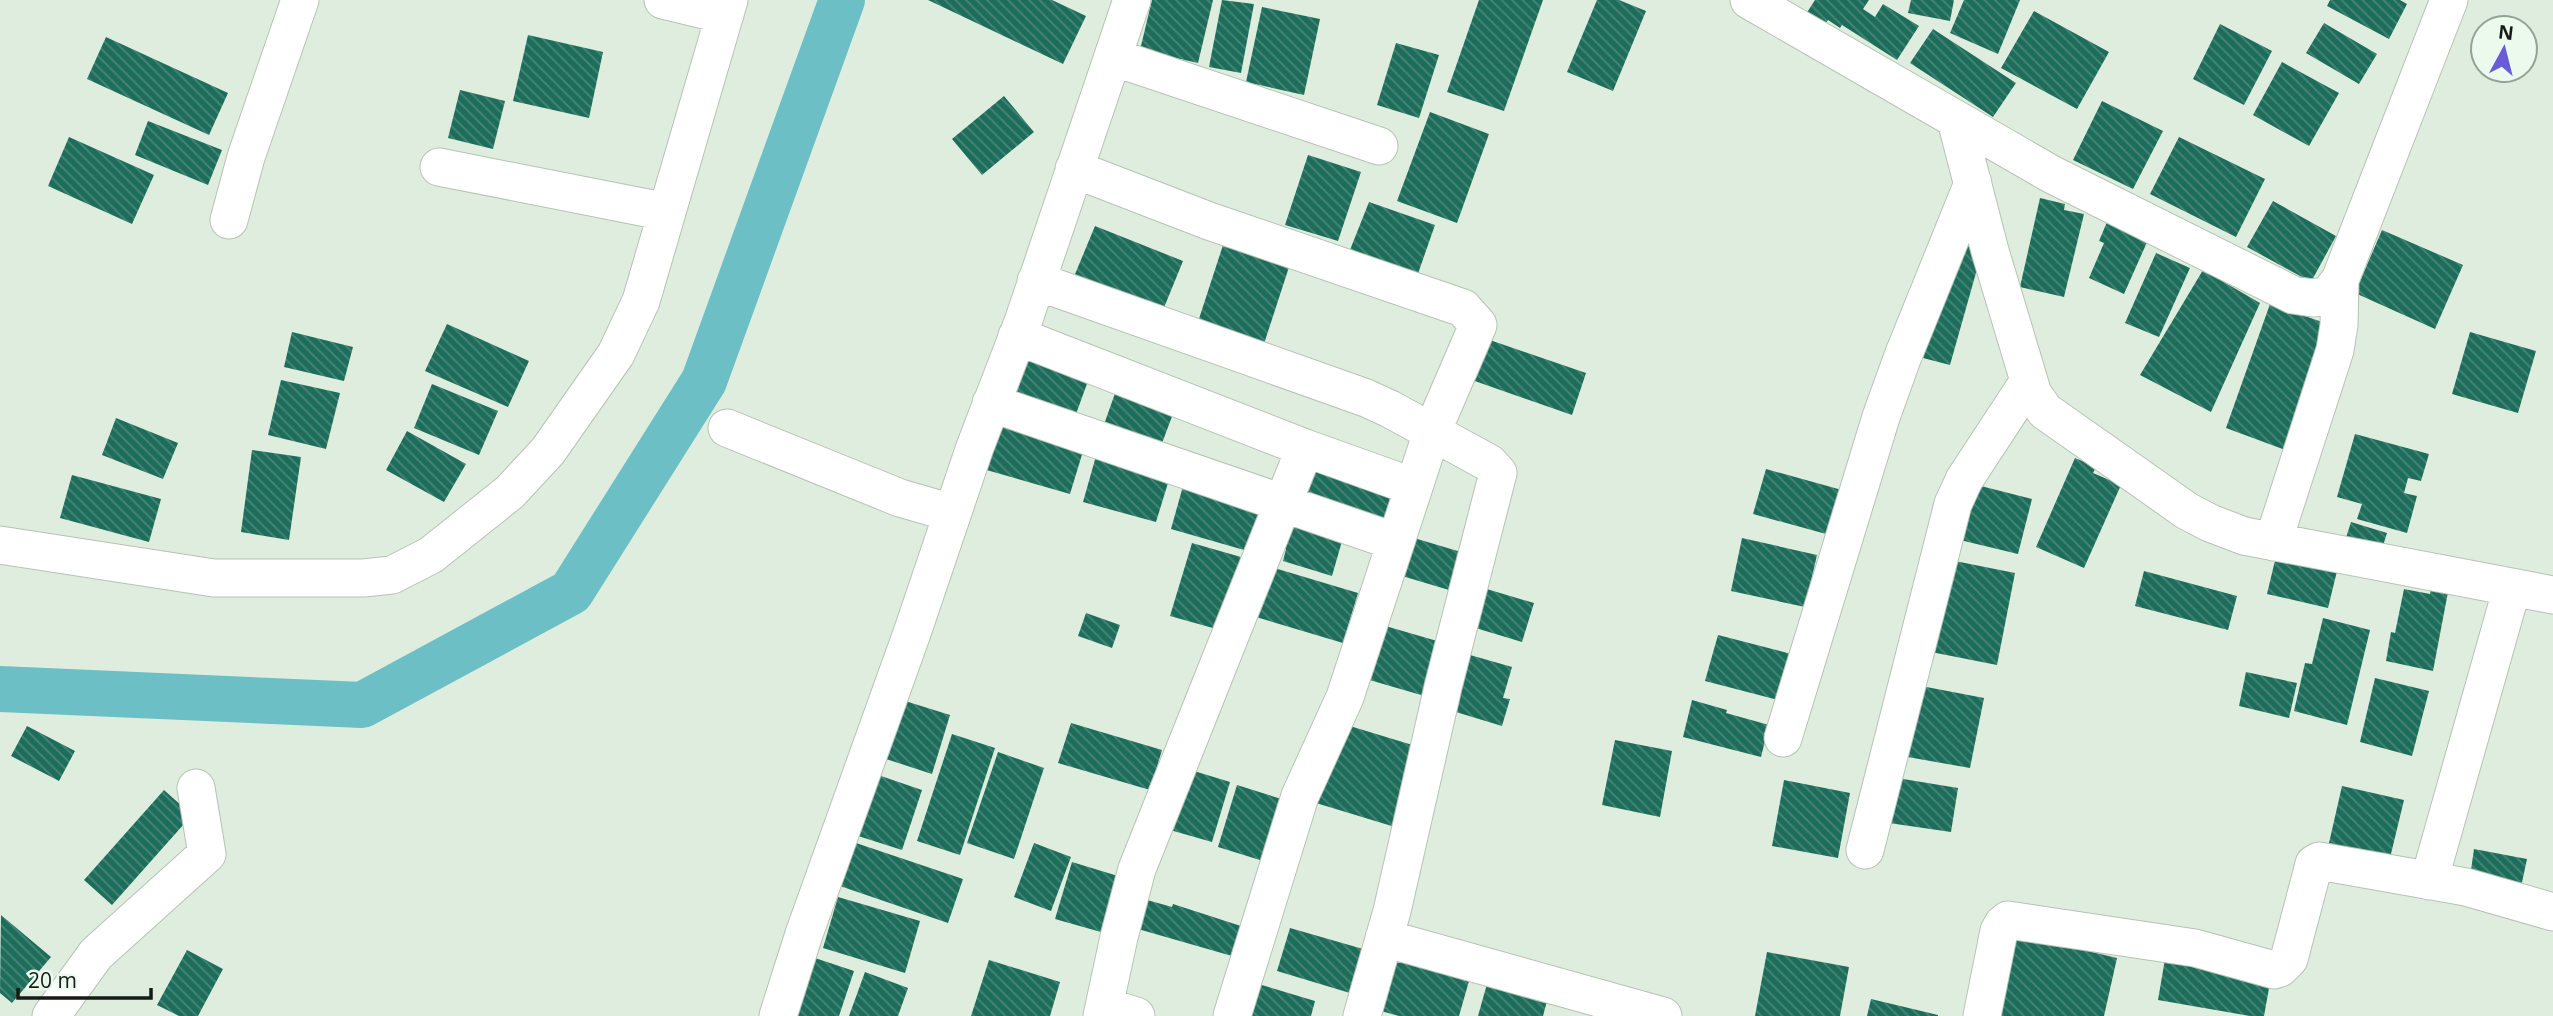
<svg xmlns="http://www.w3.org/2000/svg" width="2553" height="1016" font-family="'Open Sans',sans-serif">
  <defs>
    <pattern id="building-back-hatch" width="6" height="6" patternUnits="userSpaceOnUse" patternTransform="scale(1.75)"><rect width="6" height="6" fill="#1c6e5b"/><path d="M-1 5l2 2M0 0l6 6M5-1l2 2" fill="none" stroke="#4b8577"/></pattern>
  </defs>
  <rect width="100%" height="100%" fill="#dfeddf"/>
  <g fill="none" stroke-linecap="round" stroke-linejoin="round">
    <!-- canal -->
    <path stroke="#6bbfc5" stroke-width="46" d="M 0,689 L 362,705 L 571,592 L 704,381 L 842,0"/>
  </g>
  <!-- building -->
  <path fill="url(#building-back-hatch)" d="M 928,0 L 1052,0 L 1086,16 L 1063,64 Z
    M 1152,0 L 1213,0 L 1198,63 L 1140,50 Z
    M 1222,0 L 1254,4 L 1241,73 L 1209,67 Z
    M 1479,0 L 1543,0 L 1504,111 L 1447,92 Z
    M 1597,0 L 1619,0 L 1646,11 L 1613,91 L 1567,72 Z
    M 1815,0 L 1869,0 L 1863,9 L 1875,17 L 1883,4 L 1919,26 L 1897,60 L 1842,25 L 1840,28 L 1828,20 L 1824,26 L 1806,14 Z
    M 1911,0 L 1954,0 L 1950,21 L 1908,13 Z
    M 1964,0 L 2020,0 L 1998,54 L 1950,33 Z
    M 2330,0 L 2400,0 L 2407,4 L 2389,39 L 2327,6 Z
    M 1262,7 L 1320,19 L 1304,95 L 1246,82 Z
    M 2034,11 L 2109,52 L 2077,109 L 2001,68 Z
    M 2324,23 L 2377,54 L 2359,84 L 2306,53 Z
    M 2220,24 L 2272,51 L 2244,105 L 2193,79 Z
    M 1933,29 L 2016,83 L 1993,117 L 1910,63 Z
    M 528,35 L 603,52 L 589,118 L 513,101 Z
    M 106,37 L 228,93 L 209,135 L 87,79 Z
    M 1396,43 L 1439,55 L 1419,118 L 1377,105 Z
    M 2282,62 L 2339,93 L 2309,146 L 2253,115 Z
    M 460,90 L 505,101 L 493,149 L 448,138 Z
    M 1004,96 L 1034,132 L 982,175 L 952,139 Z
    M 2102,101 L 2163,131 L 2133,189 L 2073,160 Z
    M 1430,112 L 1489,134 L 1457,223 L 1397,201 Z
    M 148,121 L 222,150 L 208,185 L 135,155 Z
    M 69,137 L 154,175 L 132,224 L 48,186 Z
    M 2179,137 L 2265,179 L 2236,237 L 2150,194 Z
    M 1308,155 L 1361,172 L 1338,241 L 1285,225 Z
    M 2040,198 L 2065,204 L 2064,210 L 2084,214 L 2064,297 L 2020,287 Z
    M 2273,201 L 2336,236 L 2311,282 L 2247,247 Z
    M 1369,202 L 1435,225 L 1414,285 L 1346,260 Z
    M 2107,222 L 2148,240 L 2124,294 L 2089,278 L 2104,243 L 2099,241 Z
    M 1095,226 L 1183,261 L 1161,315 L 1073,279 Z
    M 2382,230 L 2463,265 L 2435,329 L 2355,293 Z
    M 1955,241 L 1983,248 L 1950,365 L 1923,358 Z
    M 1224,242 L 1290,264 L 1261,353 L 1195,331 Z
    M 2156,253 L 2190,268 L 2159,337 L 2125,323 Z
    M 2203,270 L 2260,303 L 2211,412 L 2140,375 Z
    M 2270,304 L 2328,324 L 2291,452 L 2226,428 Z
    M 447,324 L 529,361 L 508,407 L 425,371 Z
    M 292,332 L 353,347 L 344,381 L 284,367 Z
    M 2470,332 L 2536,351 L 2518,413 L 2452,394 Z
    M 1484,338 L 1586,373 L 1572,415 L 1469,379 Z
    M 1031,348 L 1092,370 L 1072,425 L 1011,403 Z
    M 281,380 L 340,393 L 326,449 L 268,435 Z
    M 1119,382 L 1177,403 L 1158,454 L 1101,433 Z
    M 432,384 L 498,411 L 479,455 L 414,428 Z
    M 116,418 L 178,443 L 163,479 L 102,455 Z
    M 997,422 L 1084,448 L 1070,494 L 983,469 Z
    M 407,431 L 466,464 L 444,502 L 386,470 Z
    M 2355,434 L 2429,454 L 2421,481 L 2408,478 L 2404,493 L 2417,496 L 2407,533 L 2357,519 L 2362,504 L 2337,497 Z
    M 1098,449 L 1172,470 L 1156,522 L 1083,502 Z
    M 252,450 L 301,457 L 289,540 L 241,532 Z
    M 1316,453 L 1398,484 L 1379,533 L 1298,501 Z
    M 2075,458 L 2096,467 L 2093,473 L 2121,485 L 2084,568 L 2036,547 Z
    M 1766,469 L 1849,492 L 1837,537 L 1753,514 Z
    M 72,475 L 161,499 L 149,542 L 60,518 Z
    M 1185,479 L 1266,503 L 1251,552 L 1171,529 Z
    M 1973,484 L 2032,499 L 2018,554 L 1960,540 Z
    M 1289,511 L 1344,534 L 1332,576 L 1283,561 L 1286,549 L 1279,546 Z
    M 2351,522 L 2387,533 L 2381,552 L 2345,541 Z
    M 1404,535 L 1461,552 L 1449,590 L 1392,573 Z
    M 1742,538 L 1817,555 L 1805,607 L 1731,591 Z
    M 1192,543 L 1241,557 L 1220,630 L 1170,616 Z
    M 2277,552 L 2338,567 L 2328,608 L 2267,594 Z
    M 1945,559 L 2015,573 L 1997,665 L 1926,651 Z
    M 1271,567 L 1358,593 L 1343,643 L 1256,617 Z
    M 2144,571 L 2237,596 L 2228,630 L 2135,606 Z
    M 1480,587 L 1534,603 L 1522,642 L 1469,626 Z
    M 2431,588 L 2448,592 L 2433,671 L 2386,661 L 2391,632 L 2395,633 L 2404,589 L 2430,594 Z
    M 1086,613 L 1120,625 L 1112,648 L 1078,636 Z
    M 2323,618 L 2370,630 L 2347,725 L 2294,711 L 2305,663 L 2312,664 Z
    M 1382,625 L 1444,643 L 1428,697 L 1366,679 Z
    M 1718,635 L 1795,655 L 1782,701 L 1705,681 Z
    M 1463,653 L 1512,667 L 1503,698 L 1510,699 L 1502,726 L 1446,709 Z
    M 2246,672 L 2297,683 L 2289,718 L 2239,706 Z
    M 2375,678 L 2429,691 L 2412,756 L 2360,742 Z
    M 1916,685 L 1984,698 L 1970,768 L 1902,756 Z
    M 902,700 L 950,715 L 932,774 L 883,758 Z
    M 1692,700 L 1727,710 L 1726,713 L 1769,725 L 1761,757 L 1683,737 Z
    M 1071,723 L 1162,750 L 1150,790 L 1058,763 Z
    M 1340,723 L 1419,747 L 1395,827 L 1316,803 Z
    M 27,726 L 75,751 L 59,781 L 11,756 Z
    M 952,734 L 995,748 L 960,855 L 917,841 Z
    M 1615,740 L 1672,751 L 1660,817 L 1602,805 Z
    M 998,752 L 1044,768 L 1014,859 L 967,843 Z
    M 1181,767 L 1230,782 L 1212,842 L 1163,828 Z
    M 875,774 L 922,790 L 902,850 L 855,835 Z
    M 1897,778 L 1958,788 L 1951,832 L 1889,823 Z
    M 1784,780 L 1850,793 L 1838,858 L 1772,846 Z
    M 1237,785 L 1291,802 L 1273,864 L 1218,847 Z
    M 2342,786 L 2404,800 L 2390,858 L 2329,843 Z
    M 164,790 L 192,815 L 112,905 L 84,880 Z
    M 856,843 L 963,879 L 948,923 L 840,886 Z
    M 1034,843 L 1071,857 L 1051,911 L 1014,897 Z
    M 2474,849 L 2527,859 L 2521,887 L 2470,877 Z
    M 1072,862 L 1131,880 L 1115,936 L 1055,919 Z
    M 838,897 L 920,921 L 905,973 L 823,948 Z
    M 1140,898 L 1172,907 L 1173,904 L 1247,928 L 1239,958 L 1131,927 Z
    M 1,915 L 51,957 L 12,1003 L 0,993 Z
    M 1290,928 L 1363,949 L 1350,993 L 1277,971 Z
    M 2008,932 L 2117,958 L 2104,1016 L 1991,1016 Z
    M 187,950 L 223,969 L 198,1016 L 179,1016 L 157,1005 Z
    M 1767,952 L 1849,967 L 1840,1016 L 1755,1016 Z
    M 809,956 L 854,971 L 839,1016 L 790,1016 Z
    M 1385,956 L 1469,981 L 1459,1016 L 1399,1016 L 1370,1008 Z
    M 2165,959 L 2271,977 L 2264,1016 L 2250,1016 L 2158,1000 Z
    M 989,960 L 1060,982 L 1050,1016 L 971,1016 Z
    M 865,972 L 908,988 L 898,1016 L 849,1016 Z
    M 1255,983 L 1315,1001 L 1311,1016 L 1245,1016 Z
    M 1487,984 L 1547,1001 L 1543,1016 L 1478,1016 Z
    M 1871,999 L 1938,1015 L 1938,1016 L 1867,1016 Z"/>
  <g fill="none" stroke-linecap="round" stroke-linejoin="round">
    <defs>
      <path id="street" d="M 663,0 L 725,15
        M 1749,0 L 2051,174 L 2293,295 L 2313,298 L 2328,295 L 2340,280 L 2449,0
        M 1113,57 L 1379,146
        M 1956,120 L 1990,251 L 2033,394 L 2045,411 L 2187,511 L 2210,523 L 2244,536 L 2553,595
        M 439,167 L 667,212
        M 1074,169 L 1209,221 L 1463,308 L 1478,325 L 1432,432 L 1345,697 L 1300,796 L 1232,1016
        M 229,220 L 246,157 L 300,0
        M 1036,281 L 1366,398 L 1390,409 L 1489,463 L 1498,473 L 1443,687 L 1392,911 L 1362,1016
        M 1017,336 L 1305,448 L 1414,487
        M 991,403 L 1396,542
        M 727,428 L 900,498 L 952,513
        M 2273,542 L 2335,350 L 2339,325 L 2340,280
        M 0,545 L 214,578 L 363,578 L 392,575 L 431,555 L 510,492 L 548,451 L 616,354 L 641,301 L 729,0
        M 1783,738 L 1881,417 L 1903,356 L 1973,183
        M 1865,850 L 1953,504 L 1964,480 L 2029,381
        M 2429,881 L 2512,588
        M 1384,938 L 1663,1016
        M 1104,1006 L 1136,1016
        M 51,1016 L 96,954 L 207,854 L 196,788
        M 778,1016 L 804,934 L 912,633 L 975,447 L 1023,322 L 1132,0
        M 1102,1016 L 1119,937 L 1137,869 L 1305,448
        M 1982,1016 L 1999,931 L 2003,924 L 2008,920 L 2195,948 L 2274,970 L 2280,968 L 2289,959 L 2312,872 L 2314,864 L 2319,861 L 2466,887 L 2553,912"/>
    </defs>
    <!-- street casing -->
    <use href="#street" stroke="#b5c3b5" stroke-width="39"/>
    <!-- street -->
    <use href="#street" stroke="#fff" stroke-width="37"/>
  </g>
  <!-- north arrow -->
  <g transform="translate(2504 49) rotate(7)"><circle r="33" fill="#ecfaed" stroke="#96a197" stroke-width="2"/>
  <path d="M0-5L12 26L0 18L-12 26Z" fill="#6a5cd6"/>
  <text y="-10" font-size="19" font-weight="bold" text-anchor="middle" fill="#161b17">N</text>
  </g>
  <!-- scale -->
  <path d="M18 988v10h133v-10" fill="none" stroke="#161b17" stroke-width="3.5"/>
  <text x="28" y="988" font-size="21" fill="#161b17" stroke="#ecfaed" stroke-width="5" paint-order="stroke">20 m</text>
</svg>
